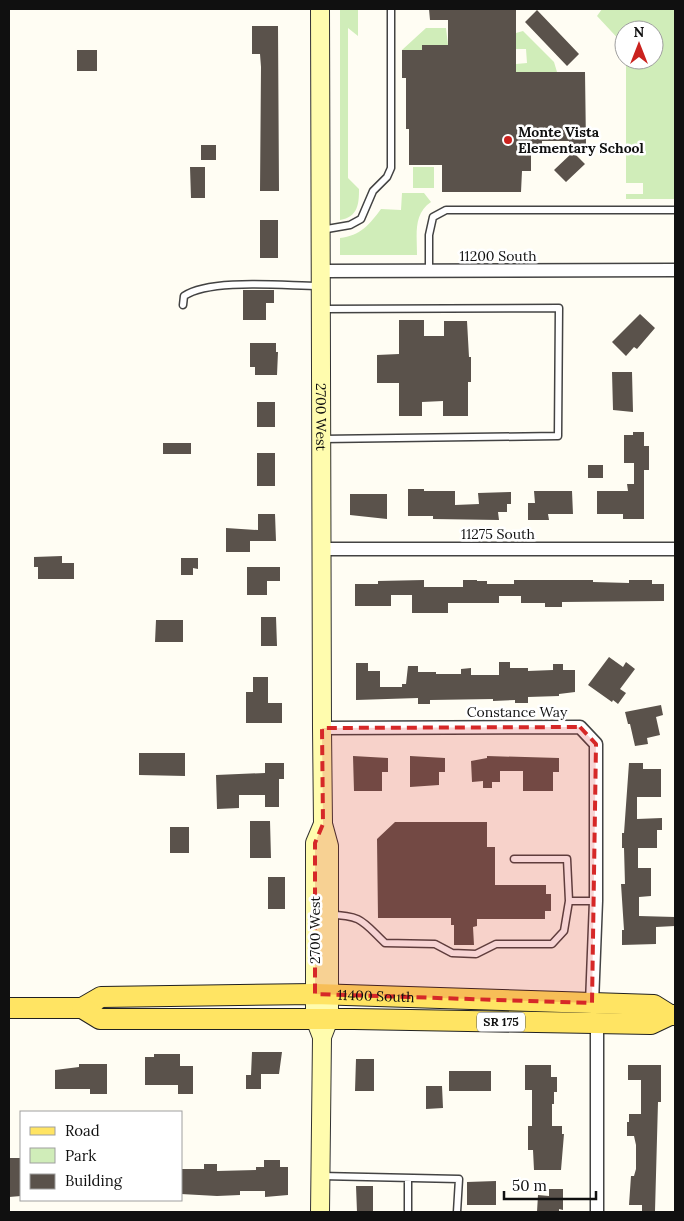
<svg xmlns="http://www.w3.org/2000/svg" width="684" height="1221" font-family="Lora,serif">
  <rect width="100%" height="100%" fill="#fffdf3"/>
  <!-- green -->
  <path fill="#d0edb9" d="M 340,9 L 358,9 L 358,36 L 348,28 L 348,178 L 359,189 C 359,204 358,217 340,220 Z
    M 602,9 L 675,9 L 675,199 L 626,199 L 626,194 L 643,194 L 643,183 L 626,183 L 626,60 L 654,60 L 654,30 L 624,30 L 624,45 L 597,16 Z
    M 426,28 L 446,28 L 448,45 L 422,50 L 402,50 Z
    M 523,31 L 554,62 L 557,72 L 516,72 L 516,64 L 527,63 L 526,49 L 516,49 L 516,33 Z
    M 413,167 L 434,167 L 434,188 L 413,188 Z
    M 402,193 L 424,193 L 431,202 C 413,214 417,235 417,255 L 340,255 L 340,238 C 360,236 370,224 381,209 L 401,210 Z"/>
  <!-- building -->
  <path fill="#5a524b" d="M 429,9 L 516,9 L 516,72 L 585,72 L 586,146 L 569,146 L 569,141 L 542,141 L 542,145 L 531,145 L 531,171 L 522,171 L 521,192 L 442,192 L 442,165 L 409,165 L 409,129 L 406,129 L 406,78 L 402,78 L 402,50 L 422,50 L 422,45 L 448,45 L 448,20 L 430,20 Z
    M 537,10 L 579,54 L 567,66 L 525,22 Z
    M 252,26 L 278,26 L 279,191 L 260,191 L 261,67 L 260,54 L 252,54 Z
    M 77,50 L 97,50 L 97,71 L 77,71 Z
    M 201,145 L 216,145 L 216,160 L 201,160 Z
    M 573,152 L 585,164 L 566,182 L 554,170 Z
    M 190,167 L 205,167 L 205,198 L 191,198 Z
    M 260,220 L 278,220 L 278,258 L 260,258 Z
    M 243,290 L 274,290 L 274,303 L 266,303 L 266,320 L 243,320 Z
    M 640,314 L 655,328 L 637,349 L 634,347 L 626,356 L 612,342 Z
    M 399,320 L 424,320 L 424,336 L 444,336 L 444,321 L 467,321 L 469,357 L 471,357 L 471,382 L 468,382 L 468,416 L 443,416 L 443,401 L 422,402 L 422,416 L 399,416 L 399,383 L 377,383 L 377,355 L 399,354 Z
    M 250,343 L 276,343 L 276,352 L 278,352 L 277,375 L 255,375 L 255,367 L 250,367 Z
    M 612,372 L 632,372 L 633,412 L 613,410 Z
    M 257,402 L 275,402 L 275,427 L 257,427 Z
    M 633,432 L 644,432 L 644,446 L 649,446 L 649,470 L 644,470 L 644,519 L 623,519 L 623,514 L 597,514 L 597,491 L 628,491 L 627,484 L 634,484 L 634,463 L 624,463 L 624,435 L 633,435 Z
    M 163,443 L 191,443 L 191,454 L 163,454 Z
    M 257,453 L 275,453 L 275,486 L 257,486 Z
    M 588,465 L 603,465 L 603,478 L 588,478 Z
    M 408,489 L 424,489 L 424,491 L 455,491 L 455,505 L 479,504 L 478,493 L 511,492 L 511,504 L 507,504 L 507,512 L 498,512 L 499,520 L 433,519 L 433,516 L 408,516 Z
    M 534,491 L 572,491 L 573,514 L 548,514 L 549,520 L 528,520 L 528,503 L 535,503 Z
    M 350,494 L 387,494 L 387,519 L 350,515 Z
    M 258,514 L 275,514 L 276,541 L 250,541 L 250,552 L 226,552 L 226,528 L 258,530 Z
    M 62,556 L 62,563 L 74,563 L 74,579 L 38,579 L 38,567 L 34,567 L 34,557 Z
    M 181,558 L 198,558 L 198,569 L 193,568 L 193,575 L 181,575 Z
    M 247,567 L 280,567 L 280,581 L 267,581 L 267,595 L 247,595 Z
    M 424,580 L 424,587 L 463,587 L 463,580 L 477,580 L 477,581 L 487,581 L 487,584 L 514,584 L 514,580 L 593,580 L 593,582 L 629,583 L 629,580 L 652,580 L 652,584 L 664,584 L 664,601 L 562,602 L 562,607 L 545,607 L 545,603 L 521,603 L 521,596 L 499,596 L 499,603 L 448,603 L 448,613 L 412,613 L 412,595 L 391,595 L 391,606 L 355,606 L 355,584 L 378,584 L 378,581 Z
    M 261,617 L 276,617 L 277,646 L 261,646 Z
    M 156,620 L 183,620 L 183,642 L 155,642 Z
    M 609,657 L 623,667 L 626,662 L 635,669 L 620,689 L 626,693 L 618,704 L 613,700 L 612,702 L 588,685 Z
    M 499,662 L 510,662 L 510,668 L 528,668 L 528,671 L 553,670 L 553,664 L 563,664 L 563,670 L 575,670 L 575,692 L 559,694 L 559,696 L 528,697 L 528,703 L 515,703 L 515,700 L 493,701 L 493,699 L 430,700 L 430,704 L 418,704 L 418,698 L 356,700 L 356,663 L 368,663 L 368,671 L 380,671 L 380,687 L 402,687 L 402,684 L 406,684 L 408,666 L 418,666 L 418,672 L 436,672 L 436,674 L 461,674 L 461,669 L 471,668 L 471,675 L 499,675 Z
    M 253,677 L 268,677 L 268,703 L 282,703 L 282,723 L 246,723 L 246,692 L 253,692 Z
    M 661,705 L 663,715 L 656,717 L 660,735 L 647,738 L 648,744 L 635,746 L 630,724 L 628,724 L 625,712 Z
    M 139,753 L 185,753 L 185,776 L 139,775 Z
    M 353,756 L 388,758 L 388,772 L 382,772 L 382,791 L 354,791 Z
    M 410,756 L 445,758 L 445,772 L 439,772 L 439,785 L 410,787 Z
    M 487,756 L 559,758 L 559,772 L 553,772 L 553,791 L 523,791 L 523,771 L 500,771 L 500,782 L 492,782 L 492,788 L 483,788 L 483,781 L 472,782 L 471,761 L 487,758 Z
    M 265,763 L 284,763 L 284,779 L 279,779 L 279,807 L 265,807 L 265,795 L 239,795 L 239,808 L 217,809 L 216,775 L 265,773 Z
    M 629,763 L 643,763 L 643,769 L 661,769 L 661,797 L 637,797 L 637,819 L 662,818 L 662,830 L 657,830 L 657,848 L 638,848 L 638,868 L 651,868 L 651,896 L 639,897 L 639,916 L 675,917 L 675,926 L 656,927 L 656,944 L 622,945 L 622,930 L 624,930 L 621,884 L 625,884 L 624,848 L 622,848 L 622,833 L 624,833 Z
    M 250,821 L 270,821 L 271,858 L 250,858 Z
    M 395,822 L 487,822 L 487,847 L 495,847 L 495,885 L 546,885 L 546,894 L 551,894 L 551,911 L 545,911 L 545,919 L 477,919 L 477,926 L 473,927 L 474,945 L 454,945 L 454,925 L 451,925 L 451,918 L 378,918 L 377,839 Z
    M 170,827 L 189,827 L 189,853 L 170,853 Z
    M 268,877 L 285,877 L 285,909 L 268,909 Z
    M 252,1052 L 282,1052 L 279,1074 L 261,1074 L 261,1089 L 246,1089 L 246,1075 L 251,1075 Z
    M 154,1054 L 180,1054 L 180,1066 L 193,1066 L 193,1094 L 178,1094 L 178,1085 L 145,1085 L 145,1057 L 154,1057 Z
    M 356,1059 L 374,1059 L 374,1091 L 355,1091 Z
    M 79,1064 L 107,1064 L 107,1094 L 90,1094 L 90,1089 L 55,1089 L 55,1070 L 79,1067 Z
    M 525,1065 L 551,1065 L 551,1077 L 557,1077 L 557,1092 L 554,1092 L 554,1104 L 552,1104 L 552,1126 L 562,1126 L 562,1134 L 564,1134 L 561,1170 L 534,1170 L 533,1150 L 528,1150 L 528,1126 L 532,1126 L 532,1090 L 525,1090 Z
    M 628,1065 L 661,1065 L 661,1102 L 658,1102 L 655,1211 L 642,1211 L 642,1205 L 629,1205 L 631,1176 L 634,1176 L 636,1169 L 636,1145 L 634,1136 L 627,1136 L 627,1122 L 629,1122 L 629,1114 L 641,1114 L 641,1080 L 628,1080 Z
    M 449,1071 L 491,1071 L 491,1091 L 449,1091 Z
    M 426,1086 L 442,1086 L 443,1108 L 426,1109 Z
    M 9,1158 L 21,1158 L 21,1196 L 9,1197 Z
    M 264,1160 L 280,1160 L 280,1167 L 288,1167 L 288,1195 L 265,1197 L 265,1191 L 240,1191 L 240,1195 L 217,1196 L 181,1194 L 181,1169 L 204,1169 L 204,1164 L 217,1164 L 217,1171 L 256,1170 L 256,1167 L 264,1167 Z
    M 496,1181 L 496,1205 L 467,1205 L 467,1182 Z
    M 356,1186 L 373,1186 L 373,1212 L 357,1212 Z
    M 549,1189 L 563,1189 L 563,1210 L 559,1209 L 559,1212 L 537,1212 L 538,1195 L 549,1196 Z"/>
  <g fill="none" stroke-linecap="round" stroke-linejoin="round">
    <defs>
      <path id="lane" d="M 321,230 L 350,225 L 361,219 L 373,191 L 387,177 L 391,168 L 391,9
        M 429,271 L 429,235 L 433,217 L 446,210 L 675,210
        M 183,305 L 184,296 C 211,278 285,286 319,286
        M 322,439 L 558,436 L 559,308 L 323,309
        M 514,859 L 567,859 L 569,901
        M 330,915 C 362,915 363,922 385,943 L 435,944 L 452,953 L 476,954 L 496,944 L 552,944 L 564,931 L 569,901 L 596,901
        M 321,1176 L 459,1179 L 457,1212
        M 408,1212 L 408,1178"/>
      <path id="street" d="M 321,271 L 675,270
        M 321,549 L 675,549
        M 322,728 L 580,727 L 596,744 L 596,901 L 592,1003
        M 597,1212 L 597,1024"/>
      <g id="secondary">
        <path id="s1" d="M 320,9 L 322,728 L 323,824 L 329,846 L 329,1019 L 322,1037"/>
        <path d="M 320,1212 L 322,1037 L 315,1019 L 315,843 L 323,824"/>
      </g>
      <g id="primary">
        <path id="s2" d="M 9,1008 L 82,1008 L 101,997 L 315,994 L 654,1005 L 670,1015"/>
        <path d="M 82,1008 L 100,1019 L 354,1019 L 651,1024 L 670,1015 L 675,1015"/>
      </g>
    </defs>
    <!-- lane casing -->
    <use href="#lane" stroke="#434343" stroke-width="9"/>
    <!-- street casing -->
    <use href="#street" stroke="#434343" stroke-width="15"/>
    <!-- secondary casing -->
    <use href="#secondary" stroke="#323232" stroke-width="20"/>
    <!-- primary casing -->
    <use href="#primary" stroke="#212121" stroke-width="22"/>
    <!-- lane -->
    <use href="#lane" stroke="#fff" stroke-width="6"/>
    <!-- street -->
    <use href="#street" stroke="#fff" stroke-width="12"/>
    <!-- secondary -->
    <use href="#secondary" stroke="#fffcae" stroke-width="18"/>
    <!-- primary -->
    <use href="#primary" stroke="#ffe463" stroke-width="20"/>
  </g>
  <!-- marked area -->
  <path fill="#d62828" fill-opacity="0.2" stroke="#d62828" stroke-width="4" stroke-dasharray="10 6" stroke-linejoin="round" d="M 580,727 L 596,744 L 592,1003 L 315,994 L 315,843 L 323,824 L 322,728 Z"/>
  <!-- markers -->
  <circle fill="#ca221e" stroke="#fff" stroke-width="2" cx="508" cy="140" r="5"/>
  <g text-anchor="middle" stroke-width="5" stroke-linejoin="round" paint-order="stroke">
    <!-- shield labels -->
    <rect fill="#fff" stroke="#585858" stroke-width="1" x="477" y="1012.5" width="48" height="19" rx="4"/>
    <g font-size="12" font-weight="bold" fill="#101010">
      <text x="501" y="1026">SR 175</text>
    </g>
    <!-- poi labels -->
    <g font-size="14" font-weight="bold" fill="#101010" stroke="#fff" text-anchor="start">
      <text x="518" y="137">Monte Vista<tspan x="518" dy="16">Elementary School</tspan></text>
    </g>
    <!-- street labels -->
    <g font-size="14" fill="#101010" stroke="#fff">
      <text x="498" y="261">11200 South</text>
      <text dy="5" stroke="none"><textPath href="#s1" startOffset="408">2700 West</textPath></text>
      <text x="498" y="539">11275 South</text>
      <text x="517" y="717">Constance Way</text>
      <text transform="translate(315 930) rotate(-90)" y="5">2700 West</text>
      <text dy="5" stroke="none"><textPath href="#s2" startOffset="370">11400 South</textPath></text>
    </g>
  </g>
  <!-- border -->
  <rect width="684" height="1221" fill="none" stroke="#101010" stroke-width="20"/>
  <!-- legend -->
  <rect x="20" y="1111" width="162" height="90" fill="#ffffff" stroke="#9f9f9f"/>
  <rect x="30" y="1127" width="25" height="8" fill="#ffe463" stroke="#9f9f9f"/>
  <text x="65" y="1136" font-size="15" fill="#101010">Road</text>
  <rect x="30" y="1148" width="25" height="15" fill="#d0edb9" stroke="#9f9f9f"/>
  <text x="65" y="1161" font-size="15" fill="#101010">Park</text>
  <rect x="30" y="1174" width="25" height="15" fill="#5a524b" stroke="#9f9f9f"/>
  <text x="65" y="1186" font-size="15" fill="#101010">Building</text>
  <!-- north arrow -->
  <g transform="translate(639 45)"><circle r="24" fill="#ffffff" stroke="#9f9f9f"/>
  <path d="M0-4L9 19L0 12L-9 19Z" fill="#ca221e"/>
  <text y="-8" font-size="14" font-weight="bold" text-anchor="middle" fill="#101010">N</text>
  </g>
  <!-- scale -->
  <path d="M504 1191v8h92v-8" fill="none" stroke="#101010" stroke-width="2.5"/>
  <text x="512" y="1191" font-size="15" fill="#101010" stroke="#ffffff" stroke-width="4" paint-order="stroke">50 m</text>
</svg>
